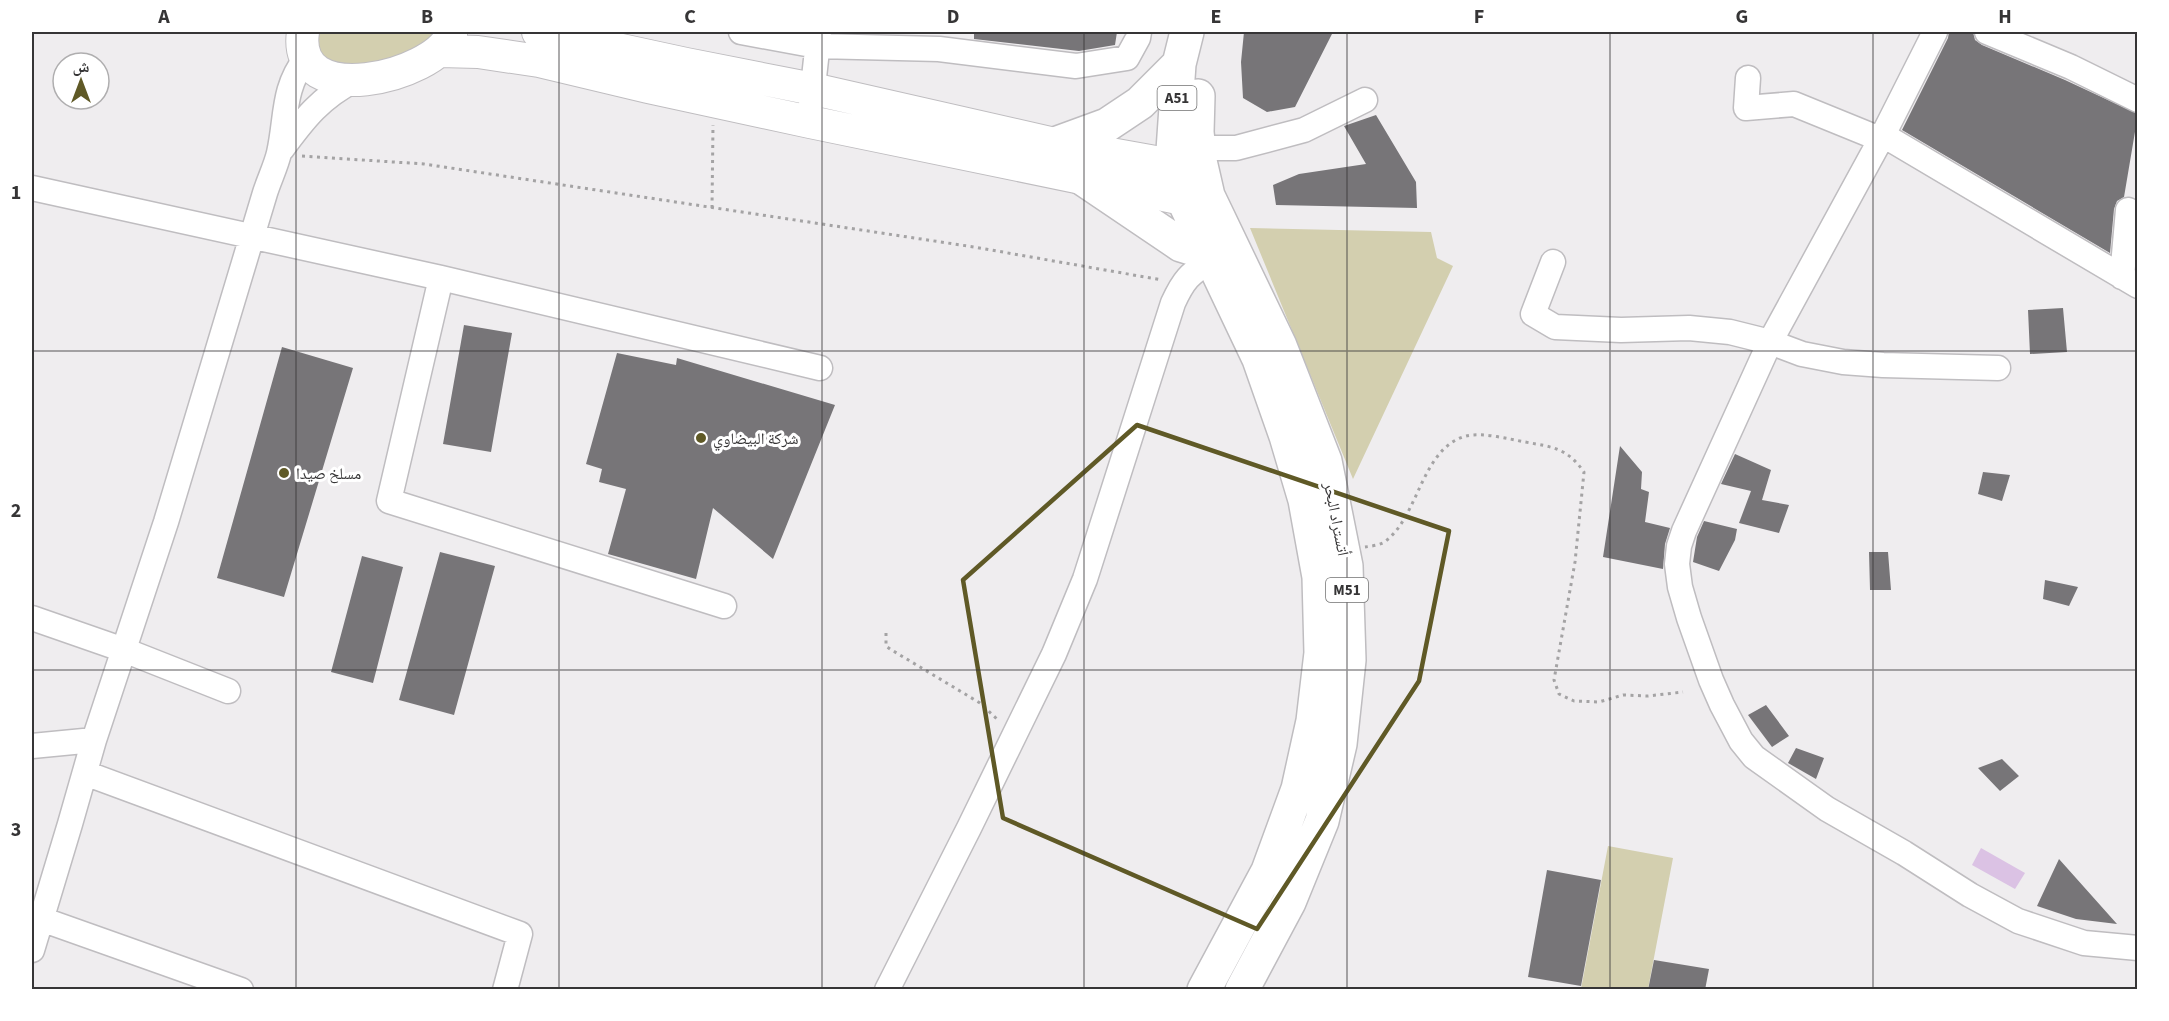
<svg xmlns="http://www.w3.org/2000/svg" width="2169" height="1021" font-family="'Source Sans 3','Noto Naskh Arabic',sans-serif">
  <rect width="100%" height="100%" fill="#efedef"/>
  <!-- green -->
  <path fill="#d3cfaf" d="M 315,32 L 433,32 L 432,38 L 384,68 L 320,62 Z
    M 1250,228 L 1431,232 L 1437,258 L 1453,266 L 1353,479 Z
    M 1608,846 L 1673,858 L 1648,989 L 1581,989 Z"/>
  <!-- water -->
  <path fill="#dbc2e4" d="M 1981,848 L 2025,873 L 2015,889 L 1972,865 Z"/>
  <!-- building -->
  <path fill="#777578" d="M 974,32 L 1117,32 L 1115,45 L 1079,51 L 974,39 Z
    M 1244,32 L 1333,32 L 1295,107 L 1267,112 L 1243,98 L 1241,62 Z
    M 1949,32 L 1973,32 L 1975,40 L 1982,45 L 2065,80 L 2138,114 L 2124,197 L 2117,201 L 2114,209 L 2110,253 L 1902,130 L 1948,38 Z
    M 1376,115 L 1416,182 L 1417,208 L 1276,205 L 1273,185 L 1299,174 L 1366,164 L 1344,126 Z
    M 2063,308 L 2067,352 L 2030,354 L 2028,310 Z
    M 464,325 L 512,333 L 491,452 L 443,444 Z
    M 282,347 L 353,368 L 284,597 L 217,578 Z
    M 617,353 L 676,365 L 677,358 L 835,405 L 773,559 L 713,508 L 696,579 L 608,554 L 626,489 L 599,482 L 602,469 L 586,464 Z
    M 1620,446 L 1642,472 L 1641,489 L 1649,492 L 1645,522 L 1670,528 L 1665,544 L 1663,569 L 1603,557 Z
    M 1735,454 L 1771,470 L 1762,500 L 1789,505 L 1779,533 L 1739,523 L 1751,491 L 1721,484 Z
    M 1983,472 L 2010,475 L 2002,501 L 1978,494 Z
    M 1704,521 L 1737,529 L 1735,540 L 1719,571 L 1693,562 L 1697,537 Z
    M 440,552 L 495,566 L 454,715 L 399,700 Z
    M 1869,552 L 1888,552 L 1891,590 L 1870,590 Z
    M 362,556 L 403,567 L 373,683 L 331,672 Z
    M 2045,580 L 2078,587 L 2069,606 L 2043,599 Z
    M 1766,705 L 1789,736 L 1772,747 L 1748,715 Z
    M 1796,748 L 1824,758 L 1816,779 L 1788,763 Z
    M 2002,759 L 2019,776 L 2000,791 L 1978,768 Z
    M 2059,859 L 2117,924 L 2076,919 L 2037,906 Z
    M 1547,870 L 1601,880 L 1581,986 L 1528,977 Z
    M 1654,960 L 1709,969 L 1705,990 L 1648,990 Z"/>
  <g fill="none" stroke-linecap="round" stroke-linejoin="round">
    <defs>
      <path id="minor" d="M 741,32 L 817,46 L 939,49 L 1076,66 L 1127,58 L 1138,38 L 1139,32
        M 1935,32 L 1883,135 L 1770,342 L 1684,531 L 1679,546 L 1677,564 L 1680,587 L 1689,618 L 1711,680 L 1722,705 L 1741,741 L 1754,757 L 1827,809 L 1904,853 L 1970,895 L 2018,921 L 2084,943 L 2138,948
        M 1987,32 L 2071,67 L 2138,100
        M 1748,78 L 1746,108 L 1794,104 L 1880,139
        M 811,105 L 819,32
        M 1883,135 L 2138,286
        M 1198,148 L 1236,148 L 1304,130 L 1365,100
        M 282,149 C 304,119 321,97 355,80
        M 32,188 L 441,278 L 820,368
        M 1553,262 L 1533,314 L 1555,327 L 1621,330 L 1689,328 L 1730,332 L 1770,342 L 1802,354 L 1843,362 L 1883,365 L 1998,368
        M 2122,277 L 2128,210
        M 441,278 L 389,501 L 724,606
        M 32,618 L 124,650 L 228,691
        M 32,746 L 94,740
        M 85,773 L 520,934 L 505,990
        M 41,919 L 241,990
        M 32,950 L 70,824 L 94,740 L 166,522 L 265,193 C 269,180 276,166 279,153 C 287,117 282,89 306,58
        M 887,990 L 969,828 L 1054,654 L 1085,579 L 1173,303 C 1184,279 1189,275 1210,260"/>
      <path id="major" d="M 303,32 C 291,112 434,77 451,35
        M 538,32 L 686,64 L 813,89 L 1055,144 L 1172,165 L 1199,161
        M 440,51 L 478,52 L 539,61 L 648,87 L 810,122 L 1183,199 L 1206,196"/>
      <path id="highway" d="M 1187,32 L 1179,64 L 1172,165 L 1183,199 L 1259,359 L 1286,436 L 1305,500 L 1319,577 L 1321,653 L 1313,721 L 1298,789 L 1268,871 L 1204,990
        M 1198,96 L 1197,132 L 1200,161 L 1208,196 L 1280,346 L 1325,461 L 1346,566 L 1349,660 L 1340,744 L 1322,821 L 1289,902 L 1242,990
        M 1055,144 L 1107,125 L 1140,103 L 1179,64
        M 1079,176 L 1181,245 L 1207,253"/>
    </defs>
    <!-- minor casing -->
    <use href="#minor" stroke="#bfbdc0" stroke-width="27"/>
    <!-- major casing -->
    <use href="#major" stroke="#bfbdc0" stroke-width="34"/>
    <!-- highway casing -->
    <use href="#highway" stroke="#bfbdc0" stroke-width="36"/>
    <!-- path -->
    <path stroke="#a4a3a4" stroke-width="3" stroke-dasharray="3 4.5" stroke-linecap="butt" d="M 302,156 L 424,164 L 974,247 L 1162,280
      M 712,208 L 713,125
      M 1365,547 C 1372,546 1382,545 1387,540 C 1419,514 1422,448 1466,436 C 1482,432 1509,439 1525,442 C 1553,447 1567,448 1584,472 L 1575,562 L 1554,680 L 1559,694 L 1574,701 L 1599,702 L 1623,695 L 1648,696 L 1683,692
      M 886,633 L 886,646 L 890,649 L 980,703 L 998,720"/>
    <!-- minor -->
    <use href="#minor" stroke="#fff" stroke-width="24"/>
    <!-- major -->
    <use href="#major" stroke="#fff" stroke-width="32"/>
    <!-- highway -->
    <use href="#highway" stroke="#fff" stroke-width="33"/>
  </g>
  <!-- marked area -->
  <path fill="none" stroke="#5f5926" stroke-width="4.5" stroke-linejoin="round" d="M 1137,425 L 1449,531 L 1419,681 L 1257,929 L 1003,818 L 963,580 Z"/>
  <!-- grid -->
  <path fill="none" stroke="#363536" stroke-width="1.5" stroke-opacity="0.55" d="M 296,32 L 296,990M 559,32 L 559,990M 822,32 L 822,990M 1084,32 L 1084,990M 1347,32 L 1347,990M 1610,32 L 1610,990M 1873,32 L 1873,990M 32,351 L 2138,351M 32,670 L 2138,670"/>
  <!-- markers -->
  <g fill="#5f5926" stroke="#fff" stroke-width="2">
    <circle cx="701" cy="438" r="6"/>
    <circle cx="284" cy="473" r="6"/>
  </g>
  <g text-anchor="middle" stroke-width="6" stroke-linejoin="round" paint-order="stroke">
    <!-- shield labels -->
    <g fill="#fff" stroke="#727272" stroke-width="1.5">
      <rect x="1157.5" y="86" width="39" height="24" rx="4.5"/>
      <rect x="1326" y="578" width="42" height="24" rx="4.5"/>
    </g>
    <g font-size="15" font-weight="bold" fill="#363536">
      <text x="1177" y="103">A51</text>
      <text x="1347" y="595">M51</text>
    </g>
    <!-- poi labels -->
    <g font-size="16" fill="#363536" stroke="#fff" text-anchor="start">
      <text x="713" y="444">شركة البيضاوي</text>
      <text x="296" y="479">مسلخ صيدا</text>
    </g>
    <!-- street labels -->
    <g font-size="16" fill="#363536" stroke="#fff">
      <text transform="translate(1337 519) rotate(79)" y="6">أتستراد البحر</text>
    </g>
  </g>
  <!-- border -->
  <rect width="2169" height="1021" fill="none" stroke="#ffffff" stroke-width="66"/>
  <!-- north arrow -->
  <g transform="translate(81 81)"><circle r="28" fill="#ffffff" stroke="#afaeaf" stroke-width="1.5"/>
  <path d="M0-4.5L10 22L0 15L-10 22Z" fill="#5f5926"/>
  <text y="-9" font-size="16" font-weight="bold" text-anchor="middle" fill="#363536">ش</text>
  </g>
  <rect x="33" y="33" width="2103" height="955" fill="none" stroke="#363536" stroke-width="2"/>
  <g font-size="20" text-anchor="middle" font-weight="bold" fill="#363536">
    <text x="164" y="23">A</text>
    <text x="427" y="23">B</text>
    <text x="690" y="23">C</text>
    <text x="953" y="23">D</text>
    <text x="1216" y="23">E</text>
    <text x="1479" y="23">F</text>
    <text x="1742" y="23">G</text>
    <text x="2005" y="23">H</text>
    <text x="16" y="199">1</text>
    <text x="16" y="517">2</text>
    <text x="16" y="836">3</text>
  </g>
</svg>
